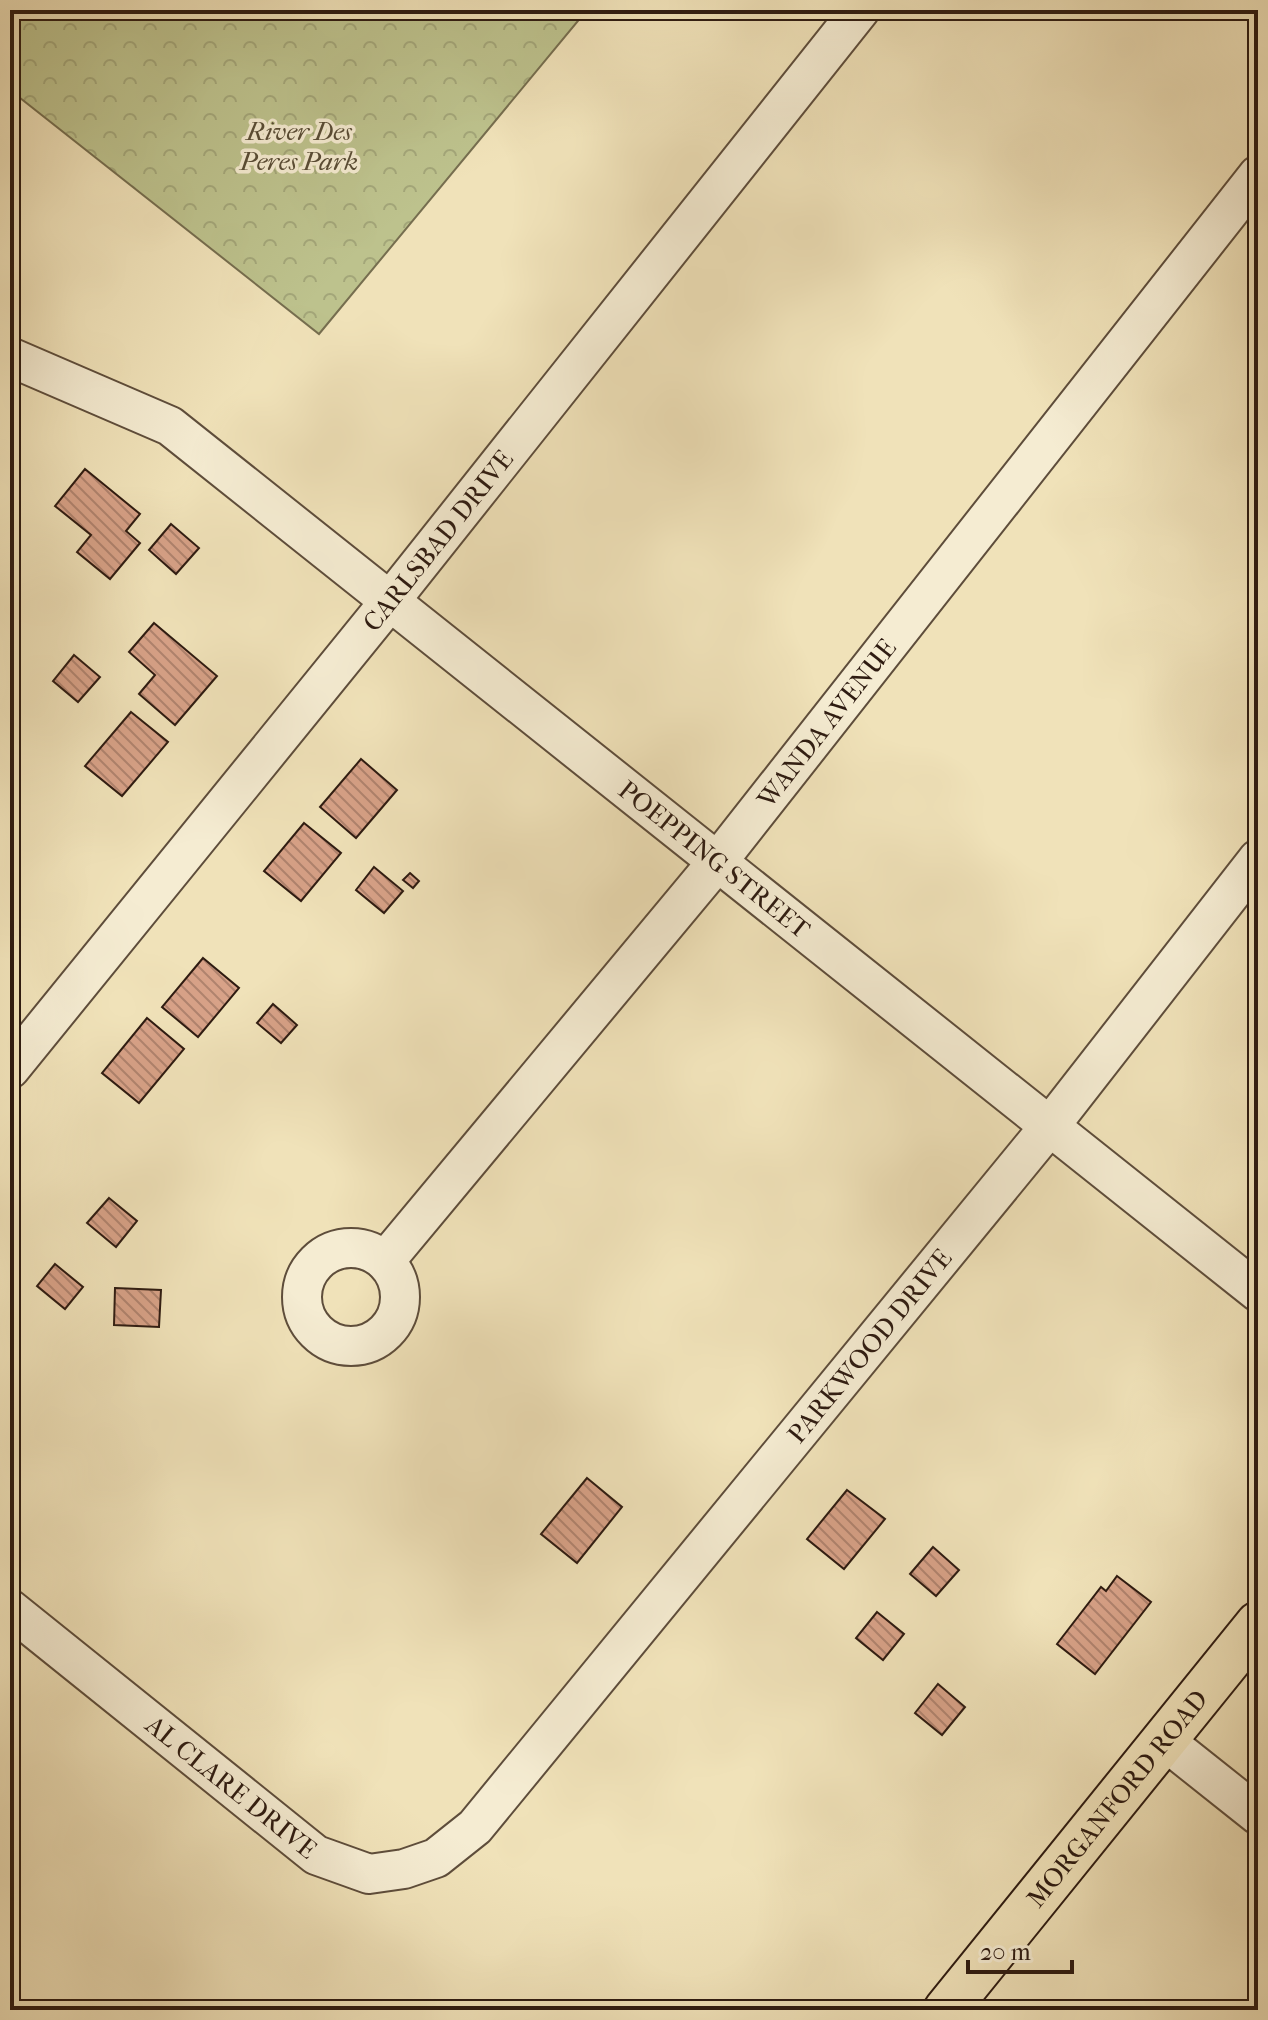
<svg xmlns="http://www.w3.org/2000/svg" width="1268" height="2020" font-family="'IM FELL French Canon',serif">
  <defs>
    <pattern id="park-crowns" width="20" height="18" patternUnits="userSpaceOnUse" patternTransform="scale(2)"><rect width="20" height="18" fill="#bdc28d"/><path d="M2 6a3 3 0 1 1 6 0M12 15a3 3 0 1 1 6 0" fill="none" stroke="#a3a679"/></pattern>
    <pattern id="building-back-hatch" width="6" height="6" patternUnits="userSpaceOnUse" patternTransform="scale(2)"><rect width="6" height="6" fill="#d8a288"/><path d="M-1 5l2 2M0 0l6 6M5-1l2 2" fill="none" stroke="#b0836e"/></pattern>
  </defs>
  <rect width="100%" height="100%" fill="#f0e2b9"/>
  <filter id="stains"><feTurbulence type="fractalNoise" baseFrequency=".0025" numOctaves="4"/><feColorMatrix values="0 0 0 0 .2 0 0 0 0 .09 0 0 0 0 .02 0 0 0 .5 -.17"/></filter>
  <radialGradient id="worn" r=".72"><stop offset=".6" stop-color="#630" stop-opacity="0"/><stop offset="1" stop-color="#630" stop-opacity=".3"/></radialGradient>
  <!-- park -->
  <path fill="url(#park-crowns)" stroke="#766e4f" stroke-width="2" d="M 10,10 L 587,10 L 319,334 L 10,90 Z"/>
  <!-- building -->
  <path fill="url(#building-back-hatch)" stroke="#2e1b11" stroke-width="2" d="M 85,469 L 140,514 L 126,531 L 140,543 L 110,579 L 77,552 L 91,535 L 55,506 Z
    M 171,524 L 199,548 L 176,574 L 149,550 Z
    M 154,623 L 217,676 L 175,725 L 139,694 L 155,675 L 129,652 Z
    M 74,655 L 100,677 L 78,702 L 53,681 Z
    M 131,712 L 168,742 L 122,796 L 85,766 Z
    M 361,759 L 397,790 L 356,838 L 320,807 Z
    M 304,823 L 341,853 L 301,901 L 264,871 Z
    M 374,867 L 403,891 L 384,913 L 356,890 Z
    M 410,873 L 419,881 L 413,888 L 403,880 Z
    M 203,958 L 239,988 L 198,1037 L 162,1007 Z
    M 273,1004 L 297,1025 L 281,1043 L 257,1023 Z
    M 147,1018 L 184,1049 L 139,1103 L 102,1073 Z
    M 109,1198 L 137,1221 L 116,1247 L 87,1223 Z
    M 55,1264 L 83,1287 L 65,1309 L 37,1286 Z
    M 115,1288 L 161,1290 L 159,1327 L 114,1325 Z
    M 587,1478 L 622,1507 L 577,1563 L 541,1534 Z
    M 847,1490 L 885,1519 L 844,1569 L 807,1539 Z
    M 933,1547 L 959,1570 L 936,1596 L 910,1574 Z
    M 1117,1576 L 1151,1602 L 1095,1674 L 1057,1644 L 1101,1587 L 1106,1591 Z
    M 877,1612 L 904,1634 L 883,1660 L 856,1638 Z
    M 938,1684 L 965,1707 L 942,1735 L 915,1713 Z"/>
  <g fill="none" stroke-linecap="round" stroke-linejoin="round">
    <defs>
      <g id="minor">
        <path id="s1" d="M 10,357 L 170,426 L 1258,1292"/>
        <path id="s2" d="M 10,1069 L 390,601 L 860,10"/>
        <circle cx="351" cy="1297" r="49"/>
        <path id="s3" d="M 385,1261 L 718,861 L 1258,175"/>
        <path id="s4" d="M 10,1609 L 316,1855 L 369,1874 L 404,1869 L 436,1858 L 475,1827 L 1049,1127 L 1258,859"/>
        <path d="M 1165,1741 L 1258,1815"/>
      </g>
      <g id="major">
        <path id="s5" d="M 946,2010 L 1258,1624"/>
      </g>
    </defs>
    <!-- minor casing -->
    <use href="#minor" stroke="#5e4d3b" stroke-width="42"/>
    <!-- major casing -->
    <use href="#major" stroke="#2e1b11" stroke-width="48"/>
    <!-- minor -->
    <use href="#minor" stroke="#f5ecd2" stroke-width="38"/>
    <!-- major -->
    <use href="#major" stroke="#f0e2b9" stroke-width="44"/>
  </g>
  <g text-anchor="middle" stroke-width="7" stroke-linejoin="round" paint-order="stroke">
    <!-- park labels -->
    <g font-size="26" font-style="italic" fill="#594d36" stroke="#f5ecd2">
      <text x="299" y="140">River Des<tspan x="299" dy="30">Peres Park</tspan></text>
    </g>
    <!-- street labels -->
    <g font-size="26" fill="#2e1b11" stroke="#f5ecd2">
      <text dy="9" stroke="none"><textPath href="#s2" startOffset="680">CARLSBAD DRIVE</textPath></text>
      <text dy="9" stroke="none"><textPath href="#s3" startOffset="696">WANDA AVENUE</textPath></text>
      <text dy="9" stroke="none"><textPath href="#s1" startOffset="870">POEPPING STREET</textPath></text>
      <text dy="9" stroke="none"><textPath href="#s4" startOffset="1190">PARKWOOD DRIVE</textPath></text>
      <text dy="9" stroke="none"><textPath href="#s4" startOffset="284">AL CLARE DRIVE</textPath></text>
      <text dy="9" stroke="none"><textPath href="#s5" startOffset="272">MORGANFORD ROAD</textPath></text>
    </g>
  </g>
  <!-- margin -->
  <rect width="1268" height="2020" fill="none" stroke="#f0e2b9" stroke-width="40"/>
  <rect x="12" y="12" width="1244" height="1996" fill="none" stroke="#2e1b11" stroke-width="4"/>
  <rect x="20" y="20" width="1228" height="1980" fill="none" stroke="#2e1b11" stroke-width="2"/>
  <!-- scale -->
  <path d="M968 1960v12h104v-12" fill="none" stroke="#2e1b11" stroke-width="4"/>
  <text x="980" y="1960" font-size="24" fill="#2e1b11" stroke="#f5ecd2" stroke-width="6" paint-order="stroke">20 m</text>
  <rect width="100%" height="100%" filter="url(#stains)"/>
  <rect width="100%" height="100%" fill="url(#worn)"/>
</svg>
